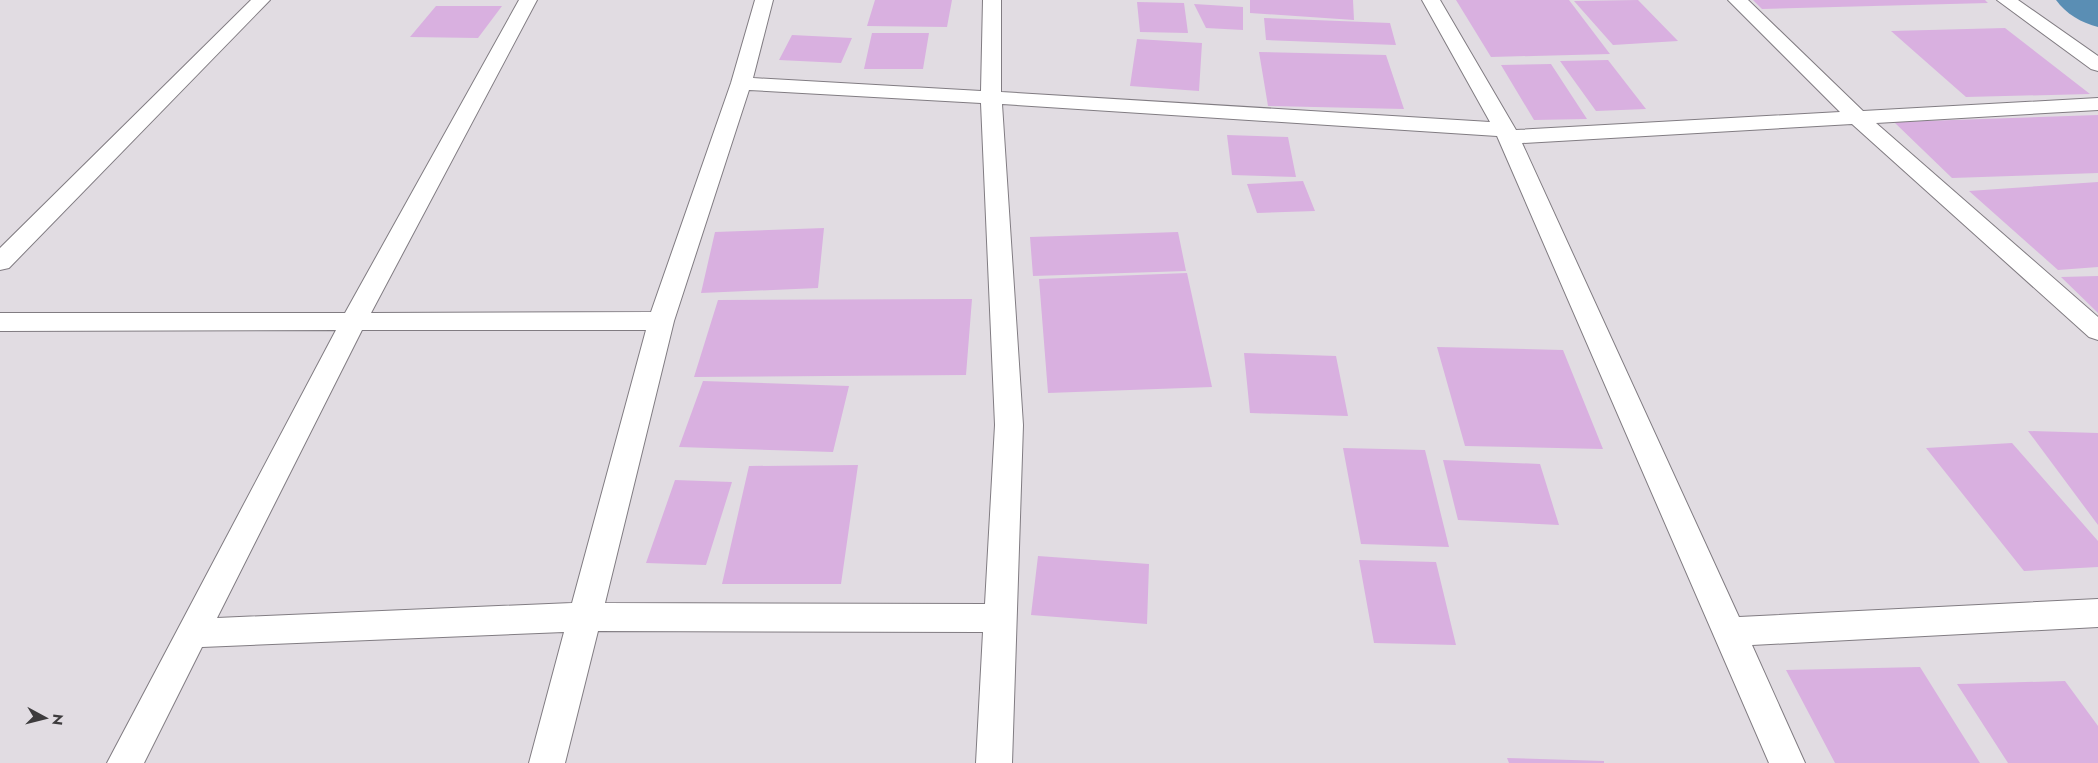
<svg xmlns="http://www.w3.org/2000/svg" width="2098" height="763" font-family="Jost,sans-serif">
  <rect width="100%" height="100%" fill="#e1dce2"/>
  <g fill="none" stroke-linecap="round" stroke-linejoin="round">
    <!-- canal -->
    <path fill="#5a8eb4" fill-rule="evenodd" d="M 2056,0 L 2098,0 L 2098,27 C 2082,23 2066,14 2056,0 Z"/>
  </g>
  <!-- building -->
  <path fill="#d9b0e0" d="M 875,0 L 952,0 L 947,27 L 867,26 Z
    M 1250,0 L 1353,0 L 1354,20 L 1250,13 Z
    M 1456,0 L 1569,0 L 1610,54 L 1491,57 Z
    M 1638,0 L 1678,41 L 1613,45 L 1574,1 Z
    M 1753,0 L 1985,0 L 1988,3 L 1762,9 Z
    M 1137,2 L 1184,3 L 1188,33 L 1140,32 Z
    M 1194,4 L 1243,7 L 1243,30 L 1206,28 Z
    M 436,6 L 502,6 L 478,38 L 410,37 Z
    M 1264,18 L 1390,23 L 1396,45 L 1266,40 Z
    M 2005,28 L 2090,94 L 1966,97 L 1891,31 Z
    M 872,33 L 929,33 L 923,69 L 864,69 Z
    M 792,35 L 852,38 L 841,63 L 779,60 Z
    M 1137,39 L 1202,43 L 1199,91 L 1130,86 Z
    M 1259,52 L 1386,55 L 1404,109 L 1268,106 Z
    M 1608,60 L 1646,109 L 1596,111 L 1560,61 Z
    M 1551,64 L 1587,119 L 1534,120 L 1501,65 Z
    M 2098,115 L 2098,173 L 1952,178 L 1894,122 Z
    M 1227,135 L 1288,137 L 1296,177 L 1232,175 Z
    M 1303,181 L 1315,211 L 1257,213 L 1247,184 Z
    M 2098,182 L 2098,267 L 2058,270 L 1969,191 Z
    M 824,228 L 818,288 L 701,293 L 715,232 Z
    M 1178,232 L 1186,271 L 1033,276 L 1030,237 Z
    M 1187,273 L 1212,387 L 1048,393 L 1039,279 Z
    M 2098,276 L 2098,313 L 2061,277 Z
    M 972,299 L 966,375 L 694,377 L 718,300 Z
    M 1437,347 L 1563,350 L 1603,449 L 1465,446 Z
    M 1244,353 L 1336,356 L 1348,416 L 1250,413 Z
    M 703,381 L 849,386 L 833,452 L 679,447 Z
    M 2028,431 L 2098,433 L 2098,525 Z
    M 2012,443 L 2098,541 L 2098,567 L 2024,571 L 1926,448 Z
    M 1343,448 L 1425,450 L 1449,547 L 1361,544 Z
    M 1443,460 L 1540,464 L 1559,525 L 1458,520 Z
    M 858,465 L 841,584 L 722,584 L 749,466 Z
    M 675,480 L 732,482 L 706,565 L 646,563 Z
    M 1038,556 L 1149,564 L 1147,624 L 1031,615 Z
    M 1359,560 L 1436,562 L 1456,645 L 1374,643 Z
    M 1920,667 L 1980,763 L 1835,763 L 1786,670 Z
    M 2065,681 L 2098,726 L 2098,763 L 2008,763 L 1957,684 Z
    M 1507,758 L 1604,761 L 1604,763 L 1509,763 Z"/>
  <g fill="none" stroke-linecap="round" stroke-linejoin="round">
    <defs>
      <path id="minor" d="M 251,0 L 270,0 L 9,268 L 0,270 L 0,248 Z
        M 519,0 L 537,0 L 371,313 L 651,312 L 731,83 L 755,0 L 773,0 L 753,78 L 981,91 L 983,0 L 1001,0 L 1001,92 L 1490,122 L 1422,0 L 1440,0 L 1516,130 L 1840,112 L 1728,0 L 1748,0 L 1863,111 L 2098,98 L 2098,110 L 1876,123 L 2098,317 L 2098,340 L 2089,337 L 1852,124 L 1522,143 L 1739,617 L 2098,599 L 2098,627 L 1752,645 L 1805,763 L 1769,763 L 1497,136 L 1002,104 L 1023,425 L 1012,763 L 976,763 L 983,632 L 598,631 L 565,763 L 529,763 L 564,632 L 202,647 L 144,763 L 107,763 L 336,330 L 0,331 L 0,313 L 345,313 ZM 749,90 L 981,103 L 995,425 L 985,604 L 605,603 L 674,321 ZM 362,330 L 646,330 L 572,603 L 217,618 Z
        M 1997,0 L 2018,0 L 2098,56 L 2098,71 L 2091,69 Z"/>
    </defs>
    <!-- minor casing -->
    <use href="#minor" stroke="#817c82" stroke-width="2"/>
    <!-- minor -->
    <use href="#minor" fill="#fff" fill-rule="evenodd"/>
  </g>
  <!-- north arrow -->
  <g transform="translate(45 718) rotate(97)" stroke="#e1dce2" stroke-width="4" paint-order="stroke">
  <path d="M0-4L9 19L0 12L-9 19Z" fill="#3d3b3d"/>
  <text y="-8" font-size="14" font-weight="bold" text-anchor="middle" fill="#3d3b3d">N</text>
  </g>
</svg>
